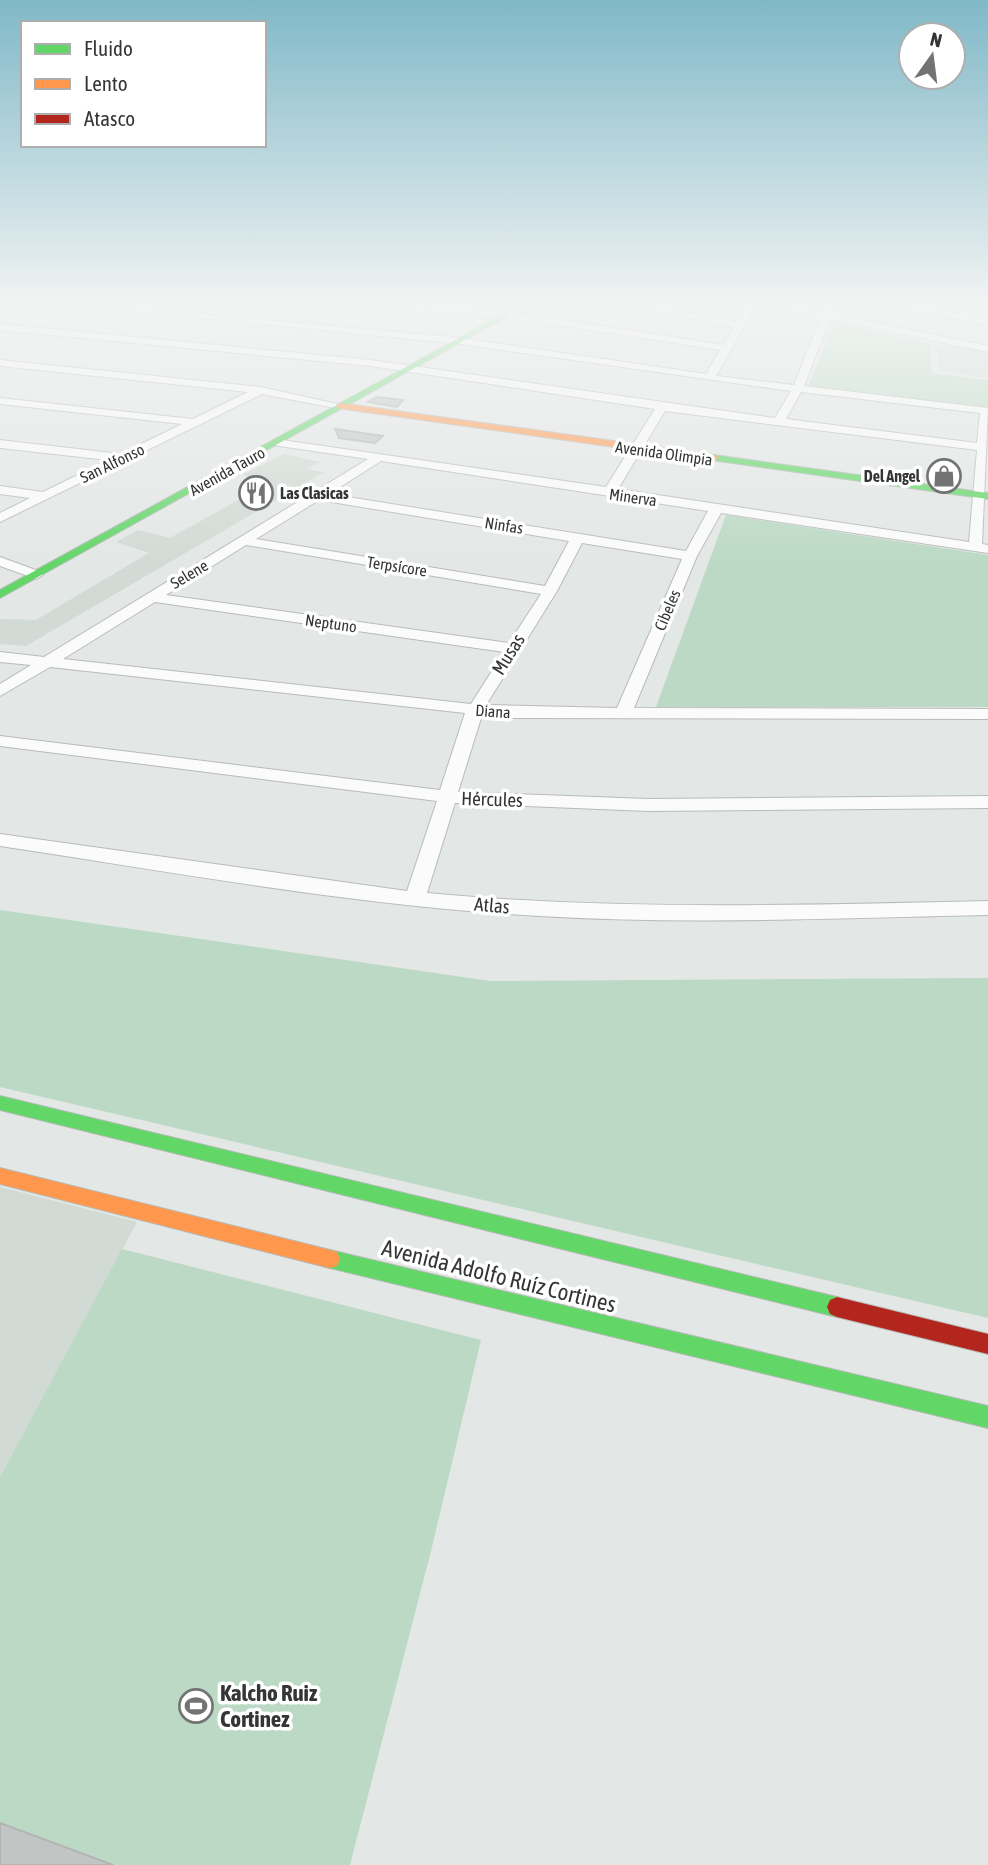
<svg xmlns="http://www.w3.org/2000/svg" width="988" height="1865" viewBox="0 0 988 1865" font-family="'Asap Condensed',sans-serif">
<style>
.built{fill:#d1dad4}
.green{fill:#bbd9c4}
.building{fill:#c2c5c3;stroke:#b2b5b3;stroke-width:2}
.lines{fill:none;stroke-linecap:round;stroke-linejoin:round}
.street-casing{stroke:#b8bbb9;stroke-width:2}
.fast-casing{stroke:#b8bbb9;stroke-width:2}
.slow-casing{stroke:#b8bbb9;stroke-width:2}
.jam-casing{stroke:#b8bbb9;stroke-width:2}
.street{fill:#fbfbfb;fill-rule:evenodd}
.fast{fill:#63d668;fill-rule:evenodd}
.slow{fill:#ff974d;fill-rule:evenodd}
.jam{fill:#b3261e;fill-rule:evenodd}
.labels{text-anchor:middle;dominant-baseline:central;stroke-width:7;stroke-linejoin:round;paint-order:stroke}
.far-street-label{font-size:16px;fill:#333634;stroke:#fff}
.far-poi-label{font-size:16px;font-weight:bold;fill:#333634;stroke:#fff;text-anchor:end}
.street-label{font-size:19px;fill:#333634;stroke:#fff}
.near-street-label{font-size:23px;fill:#333634;stroke:#fff}
.near-poi-label{font-size:23px;font-weight:bold;fill:#333634;stroke:#fff;text-anchor:start}
</style>
<rect width="100%" height="100%" fill="#e3e7e5"/>
<g class="built">
<path d="M937,345L988,351V378L938,371Z"/>
<path d="M284,454L320,462L307,469L324,472L26,646L0,644V619L36,620L149,553L116,542L138,530L170,538L267,484L243,475Z"/>
<path d="M0,1187L137,1222L0,1477Z"/>
</g>
<g class="green">
<path d="M834,322L930,344L932,373L988,380V408L808,387Z"/>
<path d="M726,515L988,555V707H656Z"/>
<path d="M0,910L490,981L988,978V1318L0,1087Z"/>
<path d="M122,1249L481,1340L432,1547L350,1865H0V1477Z"/>
</g>
<g class="building">
<path d="M377,397L403,400L397,407L368,402Z"/>
<path d="M335,429L383,436L375,443L339,438Z"/>
<path d="M0,1823L113,1865H0Z"/>
</g>
<g class="lines">
<g class="street-casing">
<g id="street">
<path d="M61,304H96L461,338L706,374L720,350L533,321L356,304C480,304 602,326 723,345L734,327L626,304H645L737,322L747,304H757L716,376L794,385L821,317L765,304H784L823,312L826,304H836L832,314L988,346V352L830,319L804,386L988,408L982,544L988,545V553L721,513L697,556L634,708L988,709V719L509,718L482,715L458,792L648,799L988,796V808L648,811L455,803L427,893C614,911 801,905 988,901V915C839,918 689,925 539,916C358,906 179,873 0,846V834L407,891L437,801L0,746V736L440,790L465,713L50,667L0,696V684L31,665L0,662V652L44,657L368,459L279,446L275,445V439L606,487L655,409L371,366L0,330V324L371,360L775,418L791,391L461,344ZM801,392L980,413L977,443L786,419ZM665,411L977,450L969,542L618,489ZM381,461L708,511L686,551L329,494ZM319,500L569,541L545,586L256,539ZM582,543L682,559L617,708L486,705L557,591ZM246,545L541,594L509,643L166,595ZM155,602L504,652L471,704L63,659Z"/>
<path d="M887,304H907L988,319V325Z"/>
<path d="M0,360L261,387L346,406L340,409L262,394L0,522V513L30,498L0,494V486L43,492L108,460L0,448V440L121,454L182,424L0,404V398L193,419L248,392L0,366Z"/>
<path d="M0,557L41,572L43,575L36,579L0,566Z"/>
</g>
</g>
<g class="fast-casing">
<g id="fast">
<path d="M521,304H530L0,598V590Z"/>
<path d="M714,455L988,493V499L711,460V456Z"/>
<path d="M0,1096L837,1297L844,1300L847,1307L844,1314L837,1317L0,1110Z"/>
<path d="M330,1250L988,1406V1428L330,1268L323,1266L320,1259L323,1252Z"/>
</g>
</g>
<g class="slow-casing">
<g id="slow">
<path d="M340,403L714,455L719,458L714,461L337,408L336,406Z"/>
<path d="M0,1168L330,1250L337,1252L340,1259L337,1266L330,1268L0,1184Z"/>
</g>
</g>
<g class="jam-casing">
<path id="jam" d="M837,1297L988,1334V1354L837,1317L830,1314L827,1307L830,1300Z"/>
</g>
<use href="#street" class="street"/>
<use href="#fast" class="fast"/>
<use href="#slow" class="slow"/>
<use href="#jam" class="jam"/>
</g>
<linearGradient id="sky" x2="0" y2="1"><stop stop-color="#80b8c8"/><stop offset="0.54" stop-color="#f2f4f3"/><stop offset="1" stop-color="#f2f4f3" stop-opacity="0"/></linearGradient>
<rect width="988" height="565" fill="url(#sky)"/>
<defs>
<g id="shop-ring" transform="scale(1.75)"><circle r="9.5" fill="#fff" stroke="#717472" stroke-width="1.5"/><path d="M-5-2.5h2.3a2.7 3.5 0 0 1 5.4 0H5L5.5 6h-11ZM-1.5-2.5h3a1.5 2.3 0 0 0-3 0Z" fill="#717472"/></g>
<g id="restaurant-ring" transform="scale(1.75)"><circle r="9.5" fill="#fff" stroke="#717472" stroke-width="1.5"/><path d="M-5-6h1v4h1v-4h1v4h1v-4h1v5L-1.5 .5V6h-2V.5L-5-1ZM5-6V6H3V1.5H1.5Q1.5-4 5-6Z" fill="#717472"/></g>
<g id="stadium-ring" transform="scale(1.75)"><circle r="9.5" fill="#fff" stroke="#717472" stroke-width="1.5"/><path d="M0-5a6.5 5 0 1 0 0 10a6.5 5 0 1 0 0-10ZM-3.5-1.8h7v3.6h-7Z" fill="#717472"/></g>
</defs>
<g fill-rule="evenodd">
<use href="#shop-ring" x="944" y="476"/>
<use href="#restaurant-ring" x="256" y="493"/>
<use href="#stadium-ring" x="196" y="1706"/>
</g>
<g class="labels">
<g class="far-street-label">
<text transform="translate(664 453) rotate(8)">Avenida Olimpia</text>
<text transform="translate(112 463) rotate(-26)">San Alfonso</text>
<text transform="translate(227 471) rotate(-29)">Avenida Tauro</text>
<text transform="translate(633 497) rotate(8)">Minerva</text>
<text transform="translate(504 525) rotate(9)">Ninfas</text>
<text transform="translate(397 566) rotate(9)">Terpsícore</text>
<text transform="translate(189 574) rotate(-31)">Selene</text>
<text transform="translate(667 610) rotate(-67)">Cibeles</text>
<text transform="translate(331 623) rotate(8)">Neptuno</text>
<text transform="translate(493 711) rotate(4)">Diana</text>
</g>
<g class="far-poi-label">
<text x="920" y="476">Del Angel</text>
<text x="280" y="493" text-anchor="start">Las Clasicas</text>
</g>
<g class="street-label">
<text transform="translate(508 654) rotate(-58)">Musas</text>
<text transform="translate(492 799) rotate(2)">Hércules</text>
<text transform="translate(492 905) rotate(5)">Atlas</text>
</g>
<g class="near-street-label">
<text transform="translate(499 1276) rotate(14)">Avenida Adolfo Ruíz Cortines</text>
</g>
<g class="near-poi-label">
<text x="220" y="1693">Kalcho Ruiz<tspan x="220" dy="26">Cortinez</tspan></text>
</g>
</g>
<rect x="21" y="21" width="245" height="126" fill="#ffffff" stroke="#adafae" stroke-width="2"/>
<rect x="35" y="44" width="35" height="10" fill="#63d668" stroke="#adafae" stroke-width="2"/>
<text x="84" y="56" font-size="21" fill="#333634">Fluido</text>
<rect x="35" y="79" width="35" height="10" fill="#ff974d" stroke="#adafae" stroke-width="2"/>
<text x="84" y="91" font-size="21" fill="#333634">Lento</text>
<rect x="35" y="114" width="35" height="10" fill="#b3261e" stroke="#adafae" stroke-width="2"/>
<text x="84" y="126" font-size="21" fill="#333634">Atasco</text>
<g transform="translate(932 56) rotate(14)"><circle r="33" fill="#ffffff" stroke="#adafae" stroke-width="2"/>
<path d="M0-5L12 26L0 18L-12 26Z" fill="#717472"/>
<text y="-10" font-size="19" font-weight="bold" text-anchor="middle" fill="#333634">N</text>
</g>
</svg>
